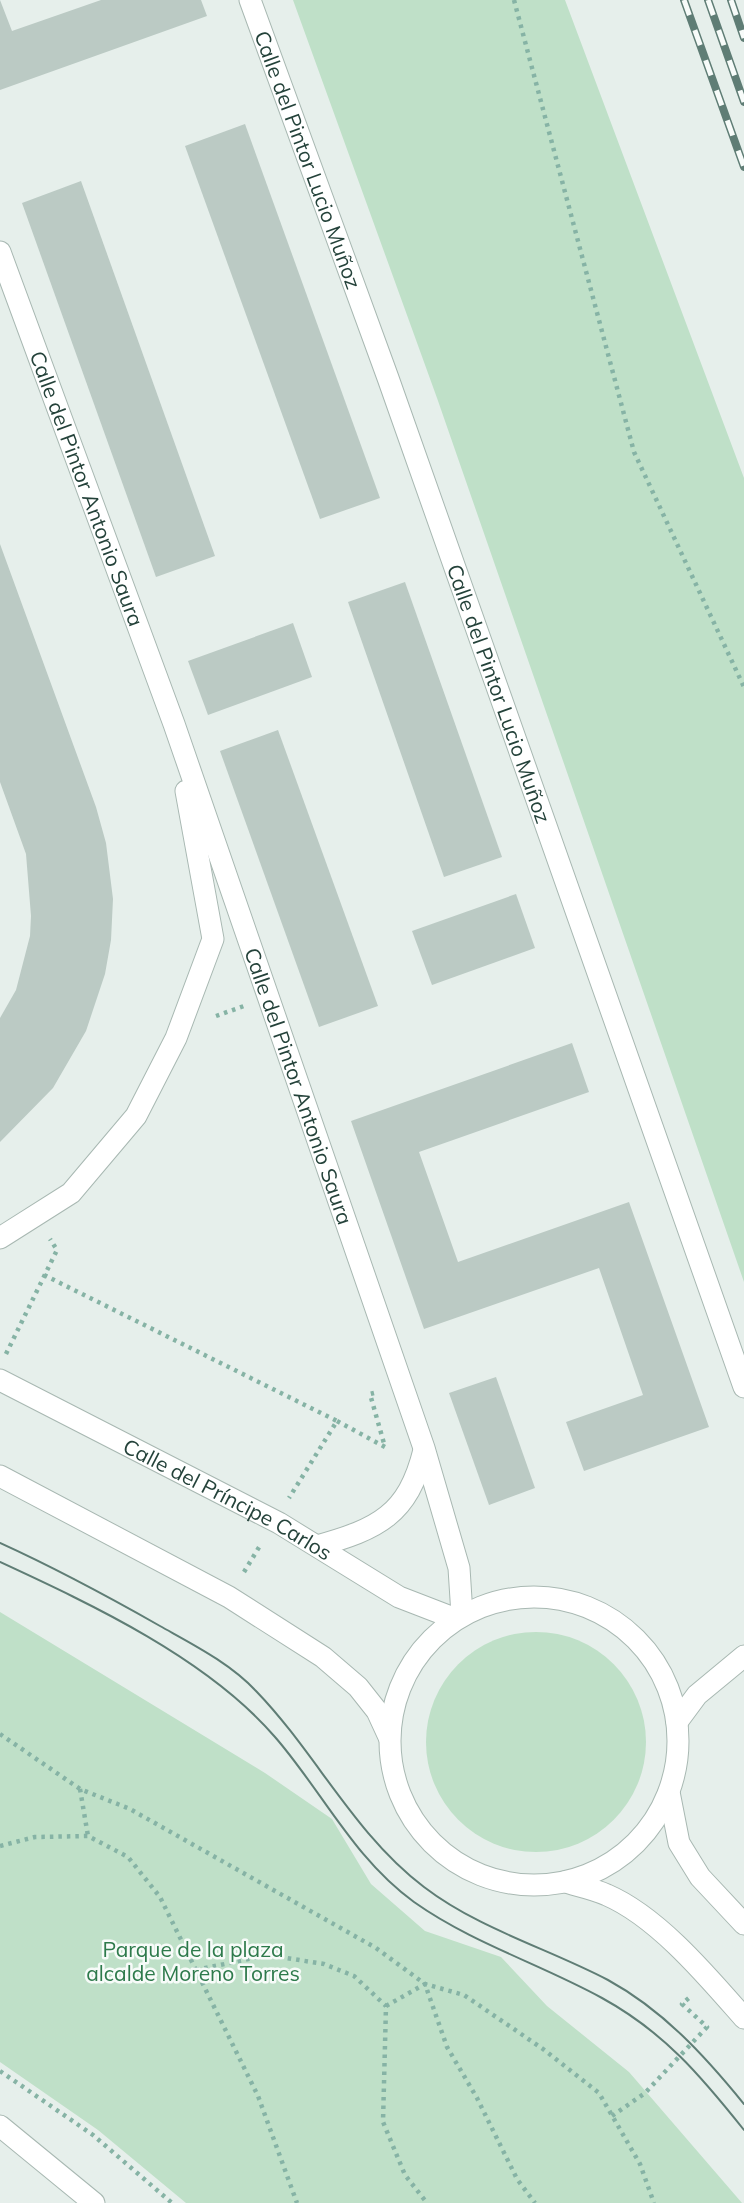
<svg xmlns="http://www.w3.org/2000/svg" width="744" height="2203" viewBox="0 0 744 2203" font-family="Mulish,sans-serif">
<style>
.green{fill:#bfe0c8}
.building{fill:#bbcac4}
.lines{fill:none;stroke-linecap:round;stroke-linejoin:round}
.street-casing{stroke:#a8b8b2;stroke-width:23}
.path{stroke:#86b3a5;stroke-width:4.5;stroke-dasharray:3.5 5;stroke-linecap:butt}
.street{stroke:#fff;stroke-width:21}
.tram{stroke:#5f7d75;stroke-width:2}
.rail-casing{stroke:#5f7d75;stroke-width:8}
.rail{stroke:#f7fbf9;stroke-width:5;stroke-dasharray:16;stroke-linecap:butt}
.labels{text-anchor:middle;dominant-baseline:central;stroke-width:5;stroke-linejoin:round;paint-order:stroke}
.street-label{font-size:21px;fill:#24423a;stroke:#f7fbf9}
.park-label{font-size:21px;fill:#2d7a4b;stroke:#f7fbf9}
</style>
<rect width="100%" height="100%" fill="#e6efeb"/>
<g class="green">
<path d="M293,0H565L744,478V1282L437,398Z"/>
<path d="M0,1612L265,1773L332,1819L371,1884L425,1931L501,1957L547,2006L629,2072L742,2203H186L98,2130L0,2062Z"/>
<circle cx="536" cy="1742" r="110"/>
</g>
<g class="building">
<path d="M0,0L12,31L101,0H201L207,16L0,90Z"/>
<path d="M245,124L380,498L320,519L185,146Z"/>
<path d="M81,181L215,556L156,577L22,203Z"/>
<path d="M0,544L96,807L106,843L113,899L111,940L105,974L86,1031L53,1088L0,1142V1018L16,990L30,936L31,916L26,854L0,782Z"/>
<path d="M405,582L502,857L444,877L348,602Z"/>
<path d="M293,623L312,677L208,715L188,661Z"/>
<path d="M278,730L378,1006L319,1027L220,751Z"/>
<path d="M516,894L535,948L432,985L412,931Z"/>
<path d="M572,1043L589,1092L419,1152L458,1262L629,1202L709,1427L584,1471L566,1422L643,1395L599,1268L424,1329L351,1121Z"/>
<path d="M496,1377L535,1488L489,1505L449,1393Z"/>
</g>
<g class="lines">
<g class="street-casing">
<g id="street">
<path id="s1" d="M250,0L388,378L744,1387"/>
<path id="s2" d="M0,252L174,724L424,1448L459,1568L462,1615"/>
<path d="M0,1238L71,1193L136,1116L176,1038L213,939L186,791"/>
<path id="s3" d="M0,1380L279,1523L399,1597L456,1619"/>
<path d="M0,1476L229,1597L323,1657L358,1687L377,1711L389,1737"/>
<path d="M317,1546C378,1529 408,1515 424,1450"/>
<circle cx="534" cy="1741" r="144"/>
<path d="M677,1722L697,1695L744,1656"/>
<path d="M669,1792L679,1843L700,1877L744,1924"/>
<path d="M565,1882C579,1886 594,1889 607,1895C658,1917 708,1977 744,2018"/>
<path d="M0,2126L94,2203"/>
</g>
</g>
<g class="path">
<path d="M514,0L634,452L744,687"/>
<path d="M216,1016L244,1006"/>
<path d="M44,1275L337,1421L289,1498"/>
<path d="M6,1354L57,1250L50,1239"/>
<path d="M337,1421L385,1447L370,1394L374,1393"/>
<path d="M244,1572L261,1544"/>
<path d="M0,1734L80,1789L130,1809L376,1948L425,1984L464,1995L543,2049L599,2093L640,2164L654,2203"/>
<path d="M80,1789L88,1836"/>
<path d="M0,1846L35,1837L88,1836L128,1857L160,1897L258,2096L297,2203"/>
<path d="M196,1970L268,1955L324,1964L354,1976L386,2006L383,2122L405,2175L427,2203"/>
<path d="M386,2006L425,1984L447,2047L477,2098L517,2179L535,2203"/>
<path d="M0,2071L93,2135L172,2203"/>
<path d="M612,2116L645,2093L707,2027L682,2004L690,1997"/>
</g>
<use href="#street" class="street"/>
<g class="tram">
<path d="M0,1543C55,1568 107,1596 160,1626C192,1644 230,1663 256,1691C316,1753 354,1834 424,1887C479,1929 547,1948 608,1980C663,2010 705,2056 744,2104"/>
<path d="M0,1562C93,1605 208,1659 275,1737C322,1791 354,1859 414,1902C472,1943 540,1964 602,1998C664,2032 701,2076 744,2130"/>
</g>
<g class="rail-casing">
<g id="rail">
<path d="M684,0L744,167"/>
<path d="M708,0L744,102"/>
<path d="M731,0L744,38"/>
</g>
</g>
<use href="#rail" class="rail"/>
</g>
<g class="labels">
<g class="street-label">
<text stroke="none"><textPath href="#s1" startOffset="170">Calle del Pintor Lucio Muñoz</textPath></text>
<text stroke="none"><textPath href="#s2" startOffset="252">Calle del Pintor Antonio Saura</textPath></text>
<text stroke="none"><textPath href="#s1" startOffset="737">Calle del Pintor Lucio Muñoz</textPath></text>
<text stroke="none"><textPath href="#s2" startOffset="886">Calle del Pintor Antonio Saura</textPath></text>
<text stroke="none"><textPath href="#s3" startOffset="257">Calle del Príncipe Carlos</textPath></text>
</g>
<g class="park-label">
<text x="193" y="1949">Parque de la plaza<tspan x="193" dy="24">alcalde Moreno Torres</tspan></text>
</g>
</g>
</svg>
